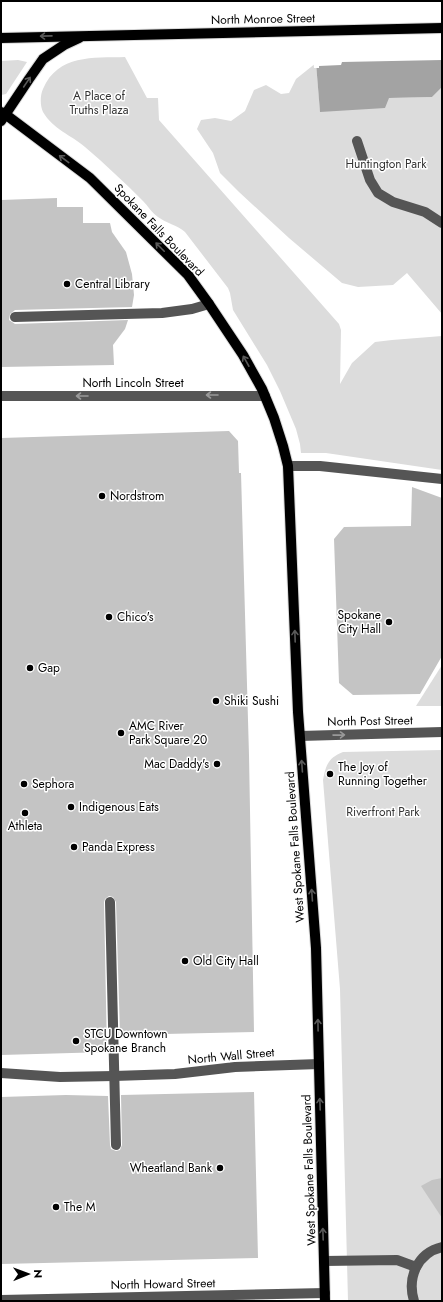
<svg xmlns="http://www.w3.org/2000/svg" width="443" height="1302" viewBox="0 0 443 1302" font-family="Jost,sans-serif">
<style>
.green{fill:#dcdcdc}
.water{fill:#a3a3a3}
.pier{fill:#fff}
.building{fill:#c4c4c4}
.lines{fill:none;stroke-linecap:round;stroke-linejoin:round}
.major-casing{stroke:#dbdbdb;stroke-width:12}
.minor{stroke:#555;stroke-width:10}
.major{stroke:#000;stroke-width:10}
.oneway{stroke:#595959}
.oneway2{stroke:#999}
.poi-dot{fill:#000;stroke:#fff;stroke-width:1.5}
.labels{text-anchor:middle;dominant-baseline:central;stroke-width:3;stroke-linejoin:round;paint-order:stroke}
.street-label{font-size:12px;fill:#000;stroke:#fff}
.park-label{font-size:12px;fill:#333;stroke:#fff}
.poi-label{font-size:12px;fill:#000;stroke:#fff;text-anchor:start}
</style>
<rect width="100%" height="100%" fill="#fff"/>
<g class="green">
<path d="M125,57L147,98H158L159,120L339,324L341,330L340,384L352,363L375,342L392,340L442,336V470L326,453H301L300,444L296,429L280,391L267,365L233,310L230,293L228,288L185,232C177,225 166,223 158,217C152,213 148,206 143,201C125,183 105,164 85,147C71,135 53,129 43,112C40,106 40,95 43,89C58,54 93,58 125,57Z"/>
<path d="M18,60L27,62L6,94L1,95V61Z"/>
<path d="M316,63L320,111L389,98L432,97L441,88L442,89V314L407,273L393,285L358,287L342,283L289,238L239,192L220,173L213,153L197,129L201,120L215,118L231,121L245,111L254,90L266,85L281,94L289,93L296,79Z"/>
<path d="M442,665V706H416Z"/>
<path d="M442,750V1301H348L340,989L323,780C326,765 328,758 343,752Z"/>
</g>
<path class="water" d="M442,1V89L441,88L432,97L389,98L385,108L320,112L316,63Z"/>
<path class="pier" d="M292,1H442V60L342,62L341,65L319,66V68H314L312,42L298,10Z"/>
<g class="building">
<path d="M57,198V207H83V223H110L112,232L126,252L132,274L134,295L132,307L15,310L10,314L9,320L15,324L128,320L125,329L113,345L114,365L1,367V200Z"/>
<path d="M229,431L238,441L239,473H241L249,755L254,1032L120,1035L116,902L113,897L109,896L105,899L104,902L107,1052L1,1055V438Z"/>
<path d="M412,487L442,498V656L420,694L353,695L339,683L334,539L344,527L411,526Z"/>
<path d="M254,1092L258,1258L1,1264V1097L66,1095L108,1096L110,1145L111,1149L116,1151L120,1150L122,1145L121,1095Z"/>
<path d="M442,1178V1218L421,1186L432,1180Z"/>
</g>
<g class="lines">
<g class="major-casing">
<g id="major">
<path d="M1,38L442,28"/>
<path d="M1,112L5,114L90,178L188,275L209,304L243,355L262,389L274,418L283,446L288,466L298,712L316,948L325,1301"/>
<path d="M1,121L29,79L43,59L64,45L79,38"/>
</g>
</g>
<g class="minor">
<path d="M357,141L370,180L378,193L393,202L425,212L442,223"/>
<path d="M15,317L162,313L192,309L209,304"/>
<path d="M1,396H265"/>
<path d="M288,466H320L442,479"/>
<path d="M300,736L442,732"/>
<path d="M110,902L116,1145"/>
<path d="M1,1073L60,1077L114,1076L175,1074L235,1067L319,1064"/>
<path d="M324,1261L397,1260L416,1267"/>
<path d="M1,1300L325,1293"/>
<path d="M414,1301C407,1278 417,1253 442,1247"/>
</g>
<use href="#major" class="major"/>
</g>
<defs><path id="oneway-shaft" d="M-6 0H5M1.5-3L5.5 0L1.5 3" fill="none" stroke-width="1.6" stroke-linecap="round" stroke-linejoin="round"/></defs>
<g class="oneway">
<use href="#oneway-shaft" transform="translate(46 36) rotate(179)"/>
<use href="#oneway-shaft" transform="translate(27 82) rotate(-56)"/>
<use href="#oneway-shaft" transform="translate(64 159) rotate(-143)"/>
<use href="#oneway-shaft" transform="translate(160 247) rotate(-135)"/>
<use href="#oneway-shaft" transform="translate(246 361) rotate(-119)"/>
<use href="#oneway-shaft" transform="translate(295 636) rotate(-92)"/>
<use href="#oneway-shaft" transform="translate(302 766) rotate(-94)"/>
<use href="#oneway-shaft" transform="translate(312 895) rotate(-94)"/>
<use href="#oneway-shaft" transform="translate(318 1025) rotate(-91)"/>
<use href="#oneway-shaft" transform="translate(320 1104) rotate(-92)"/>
<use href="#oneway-shaft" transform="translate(323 1234) rotate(-92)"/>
</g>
<g class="oneway2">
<use href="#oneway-shaft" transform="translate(212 395) rotate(180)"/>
<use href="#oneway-shaft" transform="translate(82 396) rotate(180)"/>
<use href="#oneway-shaft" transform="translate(339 735) rotate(-1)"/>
</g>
<g class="poi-dot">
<circle cx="67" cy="284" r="4"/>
<circle cx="102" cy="496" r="4"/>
<circle cx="109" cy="617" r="4"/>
<circle cx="389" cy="622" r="4"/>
<circle cx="30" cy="668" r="4"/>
<circle cx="216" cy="701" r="4"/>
<circle cx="121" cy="733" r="4"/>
<circle cx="217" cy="764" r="4"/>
<circle cx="330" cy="774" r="4"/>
<circle cx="24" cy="784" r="4"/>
<circle cx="71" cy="807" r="4"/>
<circle cx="25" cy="813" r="4"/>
<circle cx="74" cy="847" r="4"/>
<circle cx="185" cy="961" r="4"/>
<circle cx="76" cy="1041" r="4"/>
<circle cx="220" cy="1168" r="4"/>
<circle cx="56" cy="1207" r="4"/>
</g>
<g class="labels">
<g class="street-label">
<text transform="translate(263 19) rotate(-1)">North Monroe Street</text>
<text transform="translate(159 230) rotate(46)">Spokane Falls Boulevard</text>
<text x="133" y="383">North Lincoln Street</text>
<text transform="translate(370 721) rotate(-1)">North Post Street</text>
<text transform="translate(295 847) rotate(-94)">West Spokane Falls Boulevard</text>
<text transform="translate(231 1056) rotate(-5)">North Wall Street</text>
<text transform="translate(309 1170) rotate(-92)">West Spokane Falls Boulevard</text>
<text transform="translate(163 1284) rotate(-1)">North Howard Street</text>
</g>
<g class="park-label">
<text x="99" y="96">A Place of<tspan x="99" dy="14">Truths Plaza</tspan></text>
<text x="386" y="164">Huntington Park</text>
<text x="383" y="812">Riverfront Park</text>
</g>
<g class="poi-label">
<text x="75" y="284">Central Library</text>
<text x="110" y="496">Nordstrom</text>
<text x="381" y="615" text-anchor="end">Spokane<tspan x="381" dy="14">City Hall</tspan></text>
<text x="117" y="617">Chico's</text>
<text x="38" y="668">Gap</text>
<text x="224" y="701">Shiki Sushi</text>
<text x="129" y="726">AMC River<tspan x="129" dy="14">Park Square 20</tspan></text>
<text x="209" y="764" text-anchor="end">Mac Daddy's</text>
<text x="338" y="767">The Joy of<tspan x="338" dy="14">Running Together</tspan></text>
<text x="32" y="784">Sephora</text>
<text x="79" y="807">Indigenous Eats</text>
<text x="25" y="826" text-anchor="middle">Athleta</text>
<text x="82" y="847">Panda Express</text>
<text x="193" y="961">Old City Hall</text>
<text x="84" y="1034">STCU Downtown<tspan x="84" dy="14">Spokane Branch</tspan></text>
<text x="212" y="1168" text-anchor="end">Wheatland Bank</text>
<text x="64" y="1207">The M</text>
</g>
</g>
<rect width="443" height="1302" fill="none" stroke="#000000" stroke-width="4"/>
<g transform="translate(28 1274) rotate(89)" stroke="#ffffff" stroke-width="3" paint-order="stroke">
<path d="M0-3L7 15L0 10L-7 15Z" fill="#000000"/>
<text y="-6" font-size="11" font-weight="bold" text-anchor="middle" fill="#000000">N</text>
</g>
</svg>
